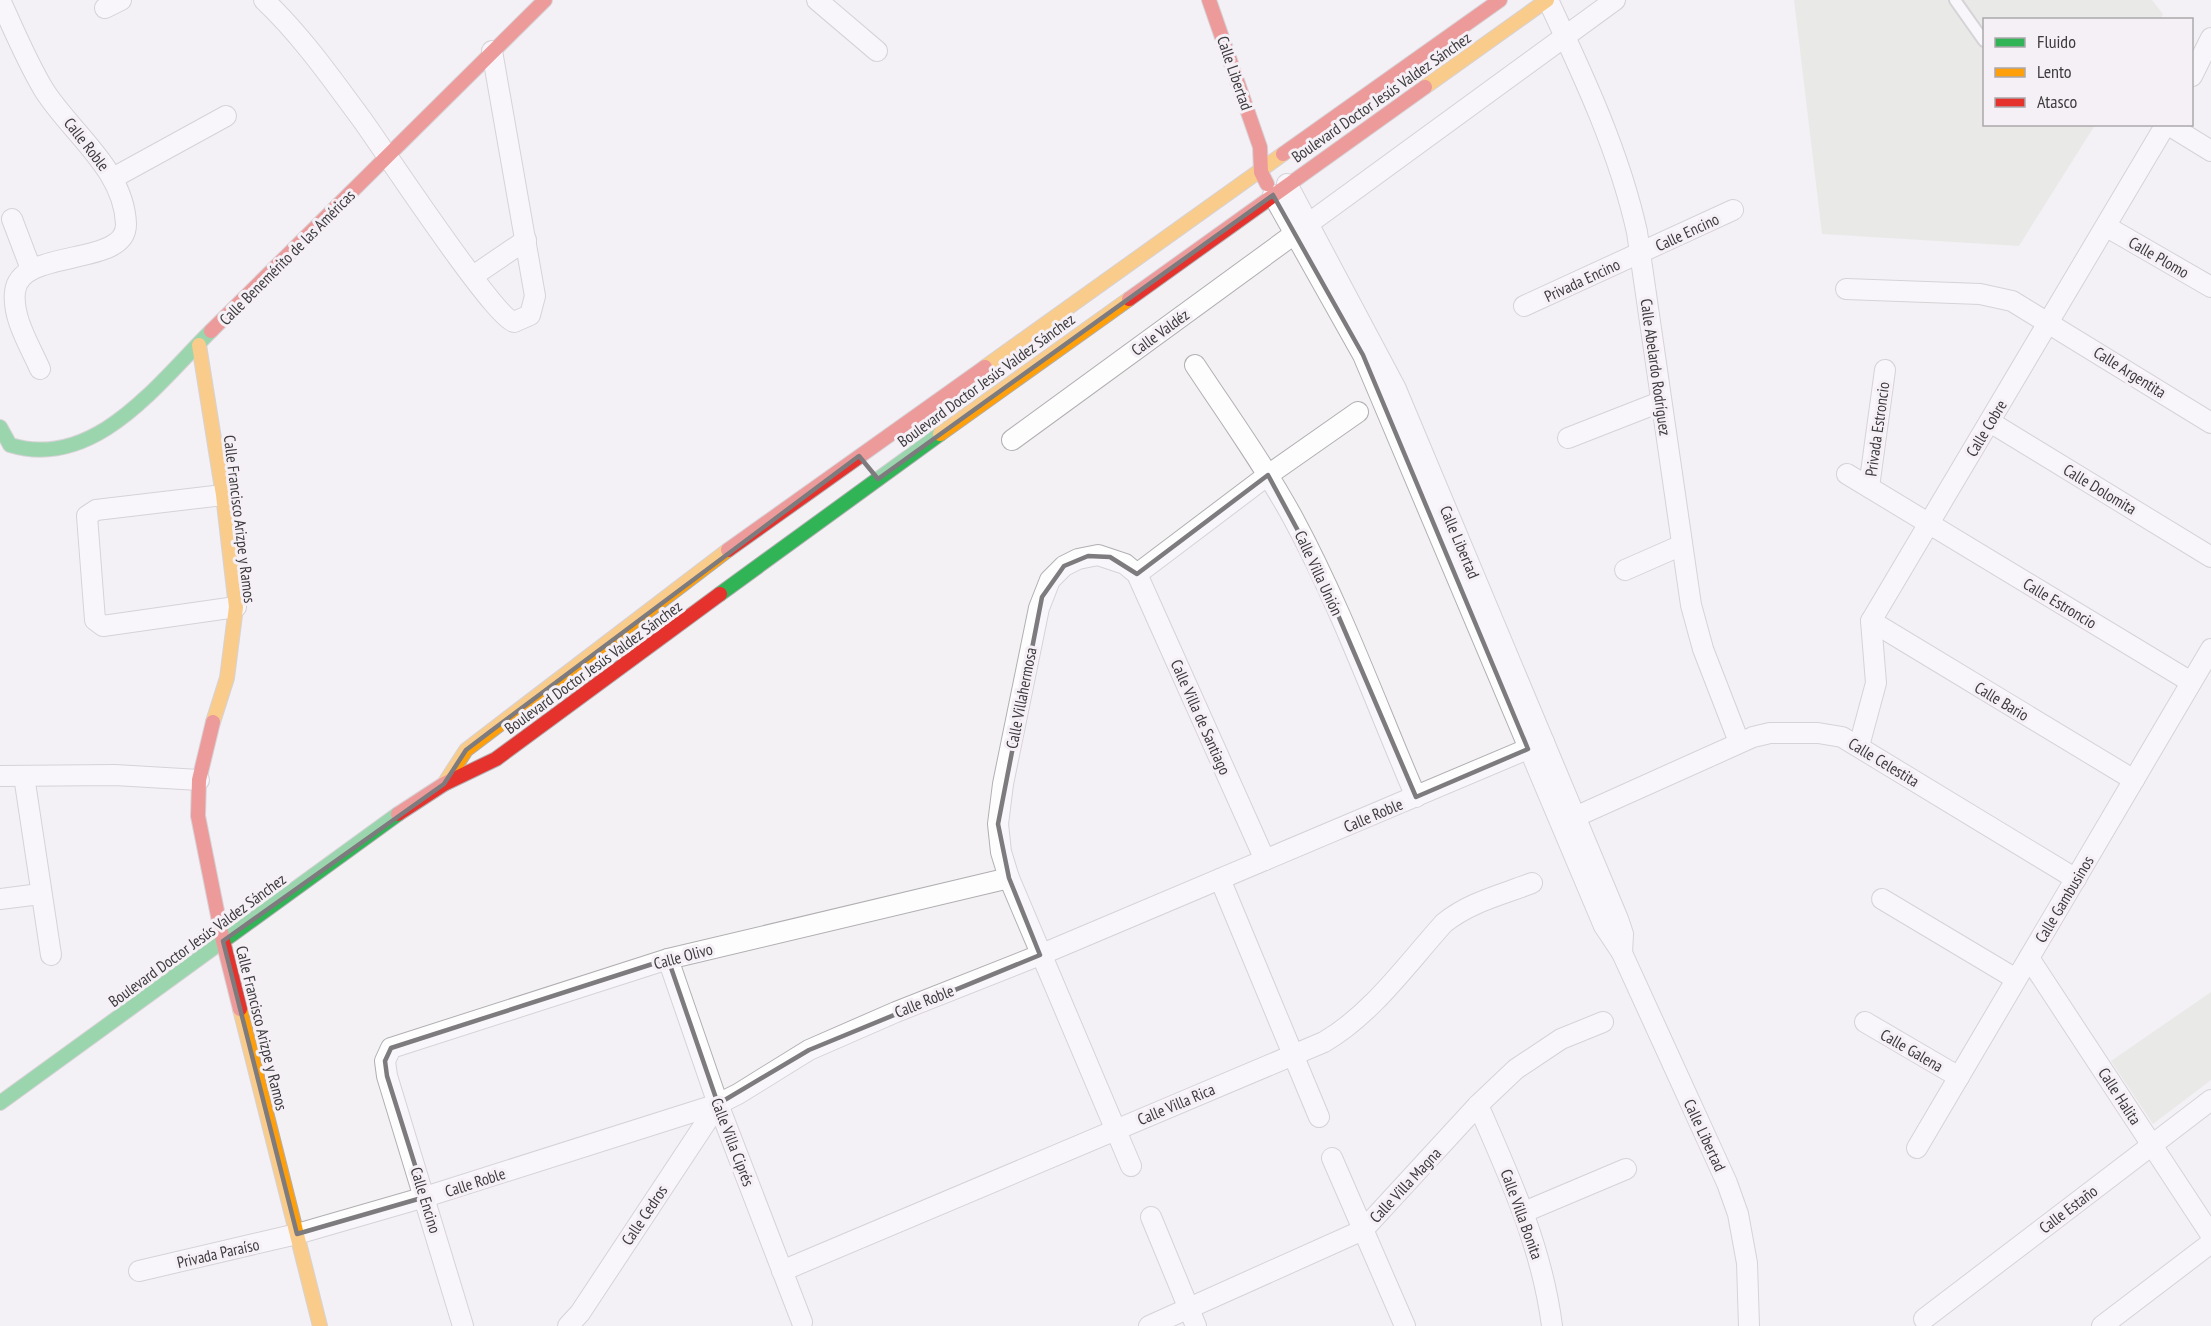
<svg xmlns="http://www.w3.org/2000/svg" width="2211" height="1326" viewBox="0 0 2211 1326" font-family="'PT Sans Narrow',sans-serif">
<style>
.green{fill:#dbe1d7}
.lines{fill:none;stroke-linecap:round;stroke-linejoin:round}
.lane-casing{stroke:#b1afb2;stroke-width:14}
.street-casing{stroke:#b1afb2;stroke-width:22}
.fast-casing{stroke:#b1afb2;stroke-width:16}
.slow-casing{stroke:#b1afb2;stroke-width:16}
.jam-casing{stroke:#b1afb2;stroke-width:16}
.lane{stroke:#fdfdfe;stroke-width:10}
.street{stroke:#fdfdfe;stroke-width:20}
.fast{stroke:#30b455;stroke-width:14}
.slow{stroke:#ff9f0a;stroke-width:14}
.jam{stroke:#e5322d;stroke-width:14}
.marked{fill:none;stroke:#7d7b7d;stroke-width:4.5;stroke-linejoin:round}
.labels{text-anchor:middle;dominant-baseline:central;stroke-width:6;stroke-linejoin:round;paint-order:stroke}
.street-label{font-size:16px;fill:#3d3b3d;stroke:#f5f0f6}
</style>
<rect width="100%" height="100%" fill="#f4f1f5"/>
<g class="green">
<path d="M1794,0H2152L2163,14L2160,20H1984V124L2095,125L2019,246L1822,234Z"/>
<path d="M2211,992V1080L2153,1124L2111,1061Z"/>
</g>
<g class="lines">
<g class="lane-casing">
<path id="lane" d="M1955,0L1984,41"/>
</g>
<g class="street-casing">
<g id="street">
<path d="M0,0C14,30 27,62 44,90C71,133 124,169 126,224C127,268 19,247 15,292C12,318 30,346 40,369"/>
<path d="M264,0C302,36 332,79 363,121C384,150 493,316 514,322L530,315L535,296L492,51"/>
<path d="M817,0L877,51"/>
<path d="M1548,0C1583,75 1619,151 1637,232L1691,605L1703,649L1739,742"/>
<path d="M105,8L121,0"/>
<path d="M2192,76L2211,38"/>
<path d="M2167,124L2211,151"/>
<path d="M113,178L226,116"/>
<path d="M1287,184L1396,389L1618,919L1623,934L1622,953"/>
<path d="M1273,195L1363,355L1604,926L1622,953L1727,1183L1738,1214L1747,1263L1749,1326"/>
<path d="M12,219L31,269"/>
<path d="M2107,227L2211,287"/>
<path d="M473,276L526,240"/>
<path d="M1846,289L1980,294L2012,301L2211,423"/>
<path d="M1524,306L1733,210"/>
<path d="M1195,365C1228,415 1264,465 1293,518C1341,607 1376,704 1416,797"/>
<path d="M1990,422L2211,557"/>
<path d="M1568,438L1660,402"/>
<path d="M1012,440L1615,0"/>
<path d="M1847,474L2191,682"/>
<path d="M1869,487L1885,370"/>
<path d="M223,495L96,510L87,516L95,620L103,626L236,607"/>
<path d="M1625,570L1682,545"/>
<path d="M1137,574L1268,475L1358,412"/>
<path d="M1871,621L2134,780"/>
<path d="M1859,746L1876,683L1871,621L2166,124"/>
<path d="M0,776L115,775L199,780"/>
<path d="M24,776L51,955"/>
<path d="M1575,817L1753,737L1770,733H1818L1842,737L2076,879"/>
<path d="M1220,879L1319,1117"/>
<path d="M0,899L40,894"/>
<path d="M1882,899L2016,979"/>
<path d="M2029,958L2211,1235"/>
<path d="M668,959L718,1104L802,1322"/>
<path d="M1865,1022L1959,1077"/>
<path d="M1478,1105C1510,1178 1542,1247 1552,1326"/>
<path d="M1917,1148L2211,649"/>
<path d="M1332,1158L1405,1326"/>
<path d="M1131,1166L1009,878L1001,852L998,824L1003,784L1039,608L1050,580L1064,566L1078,559L1098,555L1125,564L1137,574L1265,860"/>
<path d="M1524,1212L1626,1169"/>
<path d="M1151,1217L1196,1326"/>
<path d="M139,1271L297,1234L425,1197L718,1104L738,1094L809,1050L896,1012L1040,955L1544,742"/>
<path d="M782,1271L1324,1042C1372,1014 1407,964 1444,923C1470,902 1501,895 1532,883"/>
<path d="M1924,1319L2211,1100"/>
<path d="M463,1326L387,1076L385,1061L391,1048L668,959L1009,878"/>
<path d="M568,1326L580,1313L718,1104"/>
<path d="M1149,1326L1363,1230L1478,1105L1516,1069L1561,1039L1603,1022"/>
<path d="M2102,1326L2211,1243"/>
</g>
</g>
<g class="fast-casing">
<g id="fast">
<path d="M0,427L10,445C95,471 158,383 211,331"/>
<path d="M720,594L940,434"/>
<path d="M0,1103L398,814"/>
</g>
</g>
<g class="slow-casing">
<g id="slow">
<path d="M1425,87L1547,0"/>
<path d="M199,345L223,495L236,607L227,678L213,722"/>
<path d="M985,367L1283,154"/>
<path d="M940,434L1129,299"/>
<path d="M444,784L466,750L728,550"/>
<path d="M240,1009L320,1326"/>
</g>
</g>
<g class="jam-casing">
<g id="jam">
<path d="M1209,0L1260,147L1261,172L1267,184"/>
<path d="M1283,154L1500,0"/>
<path d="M1129,299L1425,87"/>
<path d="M211,331L545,0"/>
<path d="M728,550L985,367"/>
<path d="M213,722L199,780L198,816L223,941L240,1009"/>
<path d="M398,814L444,784L496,759L720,594"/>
</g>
</g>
<use href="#lane" class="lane"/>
<use href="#street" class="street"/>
<use href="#fast" class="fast"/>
<use href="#slow" class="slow"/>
<use href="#jam" class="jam"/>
</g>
<path d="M0 0H2211V1326H0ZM1273,195L1363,355L1528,749L1416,797L1317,566L1268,475L1137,574L1110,557L1088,556L1064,566L1042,597L998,824L1009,878L1040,955L809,1050L718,1104L668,959L391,1048L385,1061L387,1076L425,1197L297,1234L223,941L444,784L466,750L491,731L859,456L878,479Z" fill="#f4f1f5" fill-opacity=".55" fill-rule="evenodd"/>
<path class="marked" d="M1273,195L1363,355L1528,749L1416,797L1317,566L1268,475L1137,574L1110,557L1088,556L1064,566L1042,597L998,824L1009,878L1040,955L809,1050L718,1104L668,959L391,1048L385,1061L387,1076L425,1197L297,1234L223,941L444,784L466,750L491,731L859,456L878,479Z"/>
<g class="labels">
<g class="street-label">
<text transform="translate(1235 73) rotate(71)">Calle Libertad</text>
<text transform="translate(1381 97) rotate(-35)">Boulevard Doctor Jesús Valdez Sánchez</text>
<text transform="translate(87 144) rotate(52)">Calle Roble</text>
<text transform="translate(1687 232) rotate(-25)">Calle Encino</text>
<text transform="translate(287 257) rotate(-45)">Calle Benemérito de las Américas</text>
<text transform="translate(2159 257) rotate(30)">Calle Plomo</text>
<text transform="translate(1582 280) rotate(-25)">Privada Encino</text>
<text transform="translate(1160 332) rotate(-36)">Calle Valdéz</text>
<text transform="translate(1656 367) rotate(82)">Calle Abelardo Rodríguez</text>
<text transform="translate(2130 372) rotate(32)">Calle Argentita</text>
<text transform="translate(986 380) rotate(-36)">Boulevard Doctor Jesús Valdez Sánchez</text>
<text transform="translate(1986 428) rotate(-59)">Calle Cobre</text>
<text transform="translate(1877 429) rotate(-82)">Privada Estroncio</text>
<text transform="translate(2100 489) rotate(31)">Calle Dolomita</text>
<text transform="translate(240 519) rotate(83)">Calle Francisco Arizpe y Ramos</text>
<text transform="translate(1460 542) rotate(67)">Calle Libertad</text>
<text transform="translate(1319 573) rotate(65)">Calle Villa Unión</text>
<text transform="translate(2060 603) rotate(31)">Calle Estroncio</text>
<text transform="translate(593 667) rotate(-36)">Boulevard Doctor Jesús Valdez Sánchez</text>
<text transform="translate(1021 698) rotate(-79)">Calle Villahermosa</text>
<text transform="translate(2002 701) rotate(31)">Calle Bario</text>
<text transform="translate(1201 717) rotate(66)">Calle Villa de Santiago</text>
<text transform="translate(1884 762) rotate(31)">Calle Celestita</text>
<text transform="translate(1373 815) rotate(-23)">Calle Roble</text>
<text transform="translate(2064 899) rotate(-59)">Calle Gambusinos</text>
<text transform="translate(197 940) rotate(-36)">Boulevard Doctor Jesús Valdez Sánchez</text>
<text transform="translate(683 956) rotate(-15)">Calle Olivo</text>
<text transform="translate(924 1001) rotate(-22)">Calle Roble</text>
<text transform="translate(262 1028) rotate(76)">Calle Francisco Arizpe y Ramos</text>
<text transform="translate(1912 1050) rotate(30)">Calle Galena</text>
<text transform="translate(2120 1096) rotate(57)">Calle Halita</text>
<text transform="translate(1176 1104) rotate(-23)">Calle Villa Rica</text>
<text transform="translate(1705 1135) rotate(65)">Calle Libertad</text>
<text transform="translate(733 1142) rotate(69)">Calle Villa Ciprés</text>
<text transform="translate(475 1182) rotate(-18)">Calle Roble</text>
<text transform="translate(1405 1185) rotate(-47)">Calle Villa Magna</text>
<text transform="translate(426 1200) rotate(73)">Calle Encino</text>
<text transform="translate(2068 1209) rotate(-37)">Calle Estaño</text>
<text transform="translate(1522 1214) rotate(70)">Calle Villa Bonita</text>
<text transform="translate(644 1215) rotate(-56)">Calle Cedros</text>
<text transform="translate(218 1253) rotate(-13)">Privada Paraíso</text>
</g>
</g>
<rect x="1983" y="18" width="210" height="108" fill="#f5f0f6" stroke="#aba8ac" stroke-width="1.5"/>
<rect x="1995" y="38" width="30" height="9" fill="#30b455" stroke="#aba8ac" stroke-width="1.5"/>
<text x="2037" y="48" font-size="18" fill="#3d3b3d">Fluido</text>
<rect x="1995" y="68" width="30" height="9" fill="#ff9f0a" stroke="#aba8ac" stroke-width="1.5"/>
<text x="2037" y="78" font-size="18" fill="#3d3b3d">Lento</text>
<rect x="1995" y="98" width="30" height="9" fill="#e5322d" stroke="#aba8ac" stroke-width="1.5"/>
<text x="2037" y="108" font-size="18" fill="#3d3b3d">Atasco</text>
</svg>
